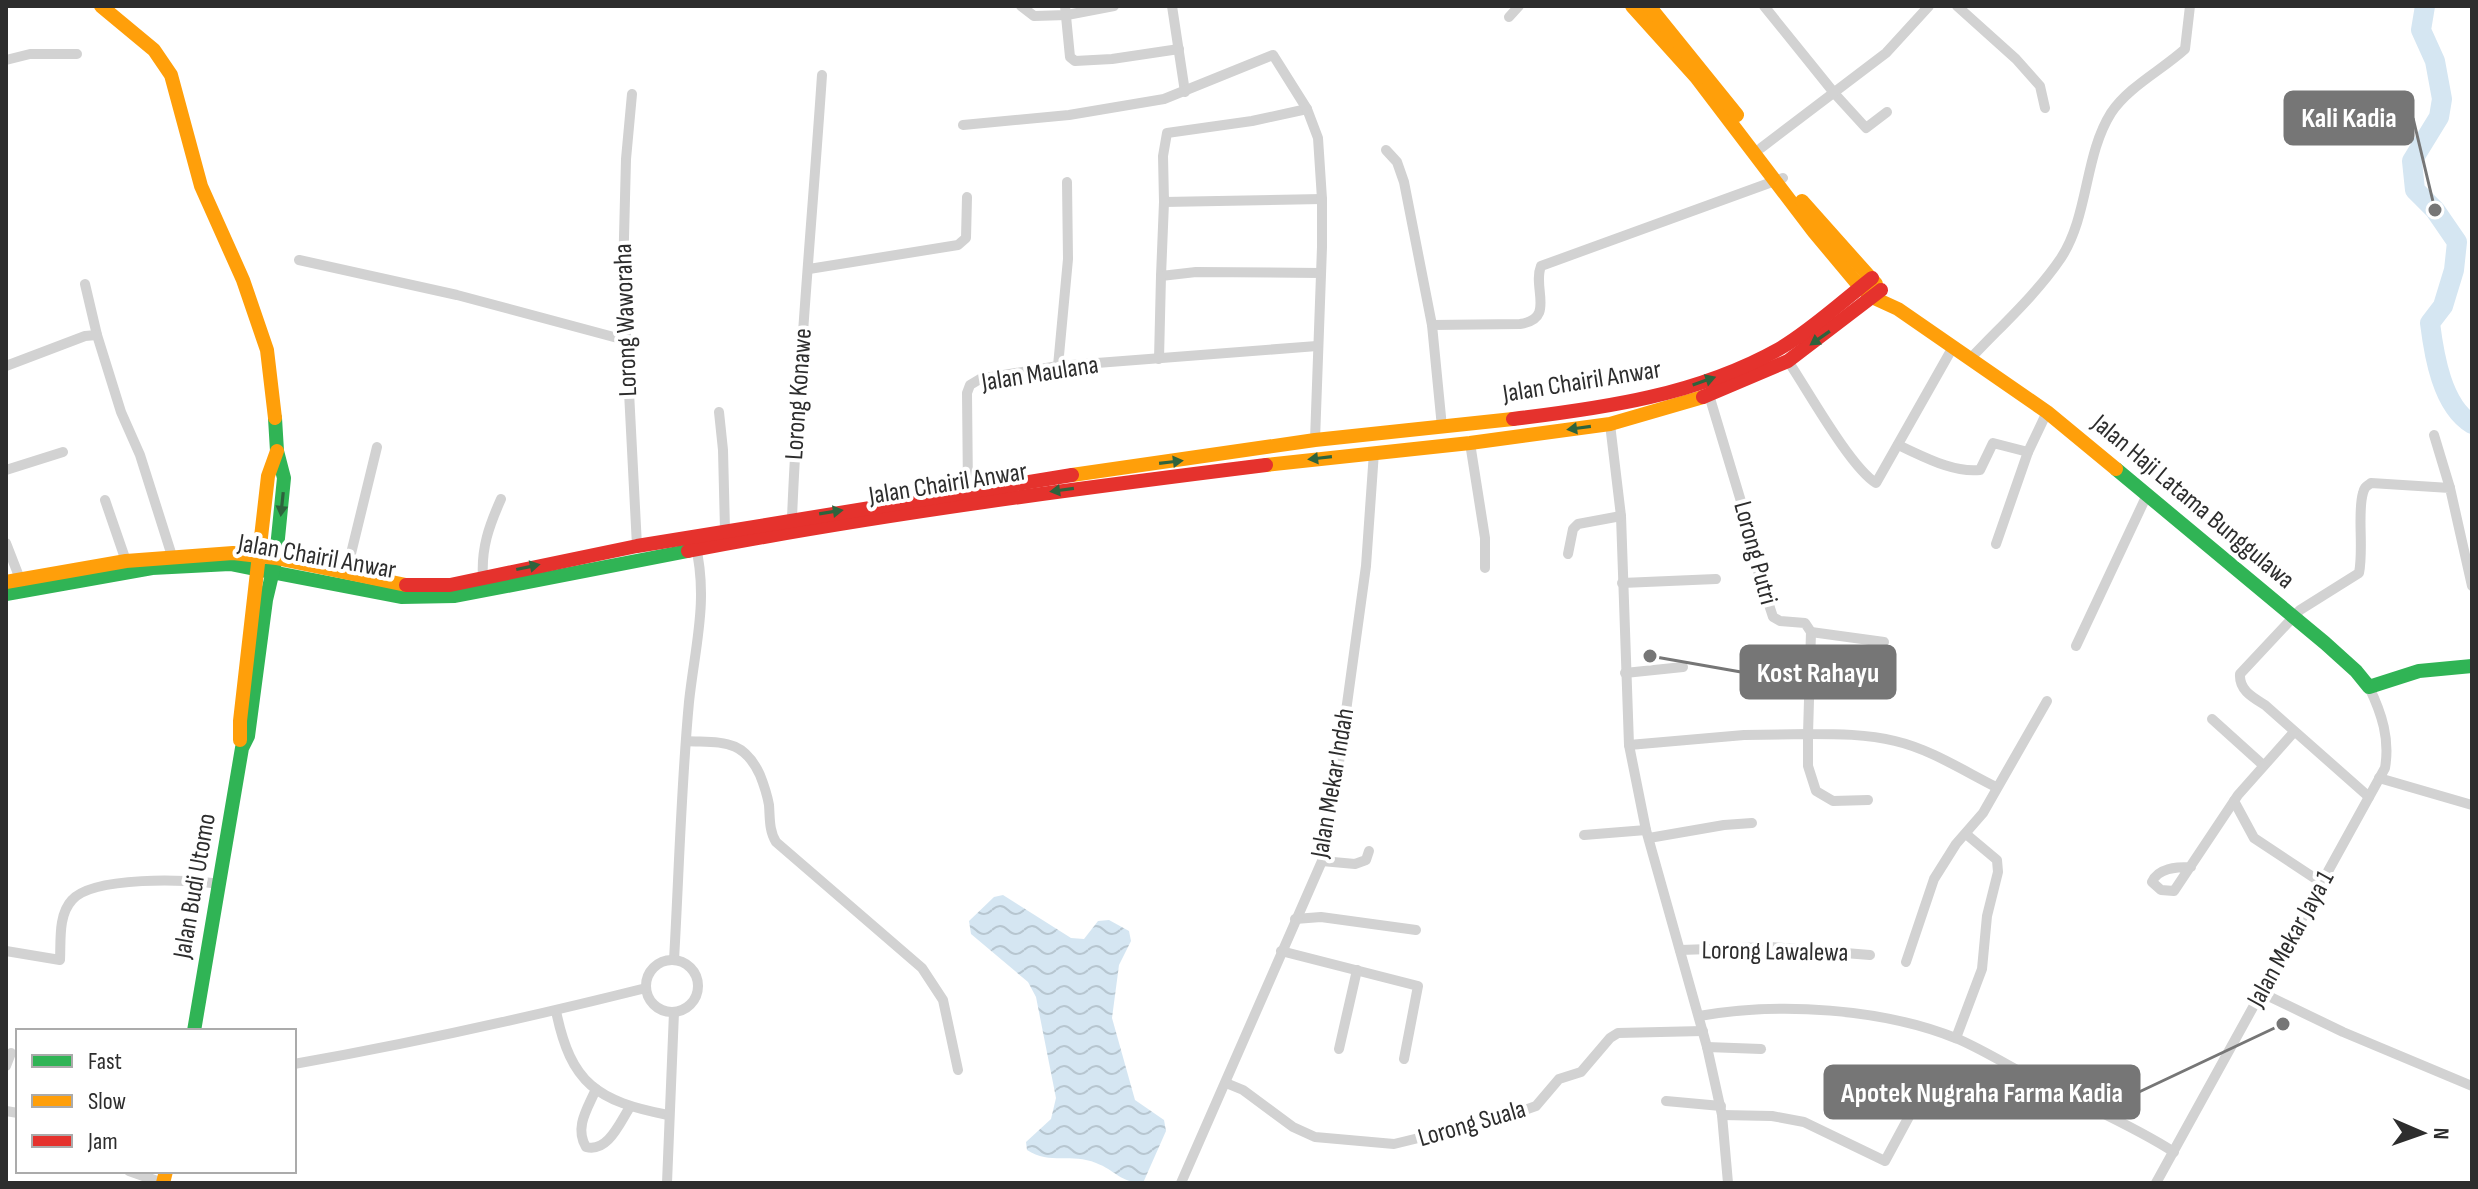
<svg xmlns="http://www.w3.org/2000/svg" width="2478" height="1189" viewBox="0 0 2478 1189" font-family="'Sofia Sans Condensed',sans-serif">
<style>
.water{fill:url(#water-waves)}
.lines{fill:none;stroke-linecap:round;stroke-linejoin:round}
.river{stroke:#d5e6f2;stroke-width:20}
.street{stroke:#d2d2d2;stroke-width:10}
.fast{stroke:#30b455;stroke-width:14}
.slow{stroke:#ff9f0a;stroke-width:14}
.jam{stroke:#e5322d;stroke-width:14}
.oneway{fill:#2e633d}
.labels{text-anchor:middle;dominant-baseline:central;stroke-width:8;stroke-linejoin:round;paint-order:stroke}
.street-label{font-size:26px;fill:#2d2d2d;stroke:#fff}
.leader{fill:none;stroke:#767676;stroke-width:3}
.callout-dot{fill:#767676;stroke:#fff;stroke-width:3}
.callout{fill:#767676;stroke:#767676;stroke-width:3}
.callout-label{font-size:28px;text-anchor:middle;font-weight:bold;fill:#fff}
</style>
<defs>
<pattern id="water-waves" width="16" height="10" patternUnits="userSpaceOnUse" patternTransform="scale(2)"><rect width="16" height="10" fill="#d5e6f2"/><path d="M0 5q4-4 8 0t8 0" fill="none" stroke="#b7c6d0"/></pattern>
</defs>
<rect width="100%" height="100%" fill="#fff"/>
<path class="water" d="M1003,895L1071,938L1084,939L1098,921L1109,920L1129,931L1131,941L1119,965L1112,1018L1135,1100L1164,1120L1166,1131L1143,1183C1121,1183 1115,1170 1096,1163C1072,1153 1050,1165 1027,1150L1026,1142L1051,1119L1056,1098L1036,997L1028,982L971,934L969,921L994,897Z"/>
<g class="lines">
<path class="river" d="M2425,6L2421,30L2435,61L2442,99L2439,117L2412,161L2415,190L2435,210L2457,242L2454,270L2443,306L2430,323C2434,355 2442,406 2472,424"/>
<g class="street">
<path d="M1021,6L1034,16L1067,15L1114,6"/>
<path d="M1065,6L1070,57L1075,61L1112,59L1179,49"/>
<path d="M1172,6L1185,92"/>
<path d="M1764,6L1835,94L1866,128L1887,112"/>
<path d="M1957,6L2016,59L2040,86L2045,108"/>
<path d="M1509,17L1519,6"/>
<path d="M6,60L30,54H77"/>
<path d="M632,94L626,159L623,276L637,546"/>
<path d="M1307,109L1252,121L1167,133L1163,156L1164,202L1322,199"/>
<path d="M963,125L1069,115L1164,99L1273,55L1307,109L1318,138L1322,199V247L1315,440"/>
<path d="M1761,148L1886,53L1929,6"/>
<path d="M1386,150L1397,162L1404,182L1432,325"/>
<path d="M1164,202L1161,276L1196,272L1321,273"/>
<path d="M299,260L457,295L625,340"/>
<path d="M809,269L958,245L966,238L967,197"/>
<path d="M85,284L97,335L121,412L140,455L172,556"/>
<path d="M1971,358C2001,326 2036,295 2061,258C2089,215 2084,156 2111,113C2128,87 2162,70 2185,49L2190,6"/>
<path d="M1159,359L1161,276"/>
<path d="M1788,361C1807,389 1850,467 1876,483L1953,347"/>
<path d="M6,366L85,336L97,335"/>
<path d="M1058,366L1068,259L1067,182"/>
<path d="M1709,395L1749,528L1755,562L1773,617L1780,621L1805,623L1811,632L1808,734C1837,734 1867,734 1895,741C1930,749 1964,771 1996,787"/>
<path d="M719,412L723,450L725,530"/>
<path d="M1610,424L1621,516L1629,745L1646,830L1707,1047L1722,1115L1728,1183"/>
<path d="M1442,427L1432,325L1520,324C1556,319 1532,288 1541,266L1783,178"/>
<path d="M2434,435L2450,488"/>
<path d="M1470,443L1485,538V568"/>
<path d="M1898,445C1923,456 1952,473 1980,470L1993,443L2028,452L2047,412"/>
<path d="M6,470L63,452"/>
<path d="M968,491L967,393L970,385L980,379L1058,366L1317,346"/>
<path d="M105,500L126,561"/>
<path d="M792,518C798,370 812,223 822,75"/>
<path d="M6,543L20,579"/>
<path d="M1996,544L2028,452"/>
<path d="M1568,554L1573,529L1578,524L1621,516"/>
<path d="M346,574L377,447"/>
<path d="M483,578C481,548 489,526 501,499"/>
<path d="M1622,583L1716,579"/>
<path d="M1811,632L1884,642"/>
<path d="M2076,646L2146,497"/>
<path d="M1625,673L1683,667"/>
<path d="M2212,719L2263,765"/>
<path d="M686,741C722,743 743,738 760,775C764,785 767,794 769,805C770,818 769,831 776,842L922,968L943,1000L958,1070"/>
<path d="M1629,745L1744,735L1808,734V766L1816,791L1833,801L1868,800"/>
<path d="M2379,778L2472,805"/>
<path d="M2369,797L2265,705C2252,697 2239,690 2240,674L2300,610L2359,573C2364,549 2357,512 2363,493C2365,486 2366,487 2371,483L2450,488L2472,586"/>
<path d="M2234,801L2254,838L2322,883"/>
<path d="M1584,835L1646,830"/>
<path d="M1649,838L1724,825L1752,823"/>
<path d="M1322,861L1355,864L1366,860L1369,851"/>
<path d="M2191,867C2176,867 2158,868 2152,882L2161,890L2174,891L2238,795L2294,732"/>
<path d="M1295,919L1321,917L1416,930"/>
<path d="M1680,950L1770,947L1870,955"/>
<path d="M6,951L60,960C61,941 58,915 72,900C93,876 188,879 219,884"/>
<path d="M1281,951L1418,986L1404,1059"/>
<path d="M674,960C679,874 681,787 689,702C695,646 709,599 695,543"/>
<circle cx="672" cy="986" r="26"/>
<path d="M1906,962L1934,879L1956,844L1983,813L2047,701"/>
<path d="M2262,993L2343,1032L2472,1086"/>
<path d="M556,1011C571,1084 597,1101 668,1115"/>
<path d="M1699,1016C1779,1002 1882,1008 1958,1039C1990,1053 2018,1072 2050,1087C2092,1109 2134,1126 2174,1152"/>
<path d="M1956,1038L1982,969L1987,916L1998,872L1997,860L1966,834"/>
<path d="M1707,1047L1761,1049"/>
<path d="M1339,1049L1357,970"/>
<path d="M294,1064C413,1043 530,1017 646,988"/>
<path d="M6,1066L11,1053"/>
<path d="M1226,1083L1243,1090L1293,1127L1315,1137L1394,1144L1505,1117L1536,1106L1559,1079L1581,1072L1610,1038L1618,1033L1703,1031"/>
<path d="M596,1089C588,1108 574,1127 586,1147C608,1153 620,1122 630,1107"/>
<path d="M1666,1101L1721,1106"/>
<path d="M6,1111L18,1113"/>
<path d="M1722,1115L1772,1116L1804,1122L1885,1161L1912,1111V1105L1903,1100"/>
<path d="M129,1171L163,1183"/>
<path d="M667,1183L674,1012"/>
<path d="M1181,1183L1322,861L1339,762L1366,566L1374,452"/>
<path d="M2156,1183L2385,768C2390,739 2382,714 2369,687"/>
</g>
<g class="fast">
<path d="M2116,469L2325,643L2356,671L2369,687L2419,671L2472,666"/>
<path d="M6,594L152,568L230,564L401,597L455,596L688,551"/>
<path d="M194,1031L242,748L248,736L266,600L276,558L284,478L277,451L275,418"/>
</g>
<g class="slow">
<path d="M101,6L154,50L171,75L201,186L243,280L267,350L275,418"/>
<path d="M1632,6L1696,77L1814,232L1860,287L1874,298L1898,309L2047,412L2116,469"/>
<path d="M1649,6L1737,115"/>
<path d="M1802,201L1876,284"/>
<path d="M1266,465L1470,443L1610,424L1703,397"/>
<path d="M1072,475L1315,440L1513,419"/>
<path d="M6,582L126,561L233,553L276,558L406,585"/>
<path d="M240,740V721L268,476L277,451"/>
<path d="M163,1183L166,1171"/>
</g>
<g class="jam">
<path d="M1703,397L1788,361L1881,290"/>
<path d="M1513,419C1604,408 1697,395 1779,349C1809,332 1844,300 1872,278"/>
<path d="M688,551C880,514 1073,489 1266,465"/>
<path d="M406,585H450L637,546L1072,475"/>
</g>
</g>
<defs><path id="oneway-solid" d="M-6-.8H1V-3.2L6.5 0L1 3.2V.8H-6Z" transform="scale(2)"/></defs>
<g class="oneway">
<use href="#oneway-solid" transform="translate(1820 338) rotate(145)"/>
<use href="#oneway-solid" transform="translate(1704 381) rotate(-19)"/>
<use href="#oneway-solid" transform="translate(1579 428) rotate(172)"/>
<use href="#oneway-solid" transform="translate(1320 458) rotate(173)"/>
<use href="#oneway-solid" transform="translate(1171 462) rotate(-7)"/>
<use href="#oneway-solid" transform="translate(1062 490) rotate(172)"/>
<use href="#oneway-solid" transform="translate(282 504) rotate(96)"/>
<use href="#oneway-solid" transform="translate(831 512) rotate(-9)"/>
<use href="#oneway-solid" transform="translate(528 567) rotate(-12)"/>
</g>
<g class="labels">
<g class="street-label">
<text transform="translate(626 320) rotate(-92)">Lorong Waworaha</text>
<text transform="translate(1040 374) rotate(-9)">Jalan Maulana</text>
<text transform="translate(1582 382) rotate(-9)">Jalan Chairil Anwar</text>
<text transform="translate(799 394) rotate(-86)">Lorong Konawe</text>
<text transform="translate(948 484) rotate(-9)">Jalan Chairil Anwar</text>
<text transform="translate(2193 502) rotate(40)">Jalan Haji Latama Bunggulawa</text>
<text transform="translate(1755 553) rotate(75)">Lorong Putri</text>
<text transform="translate(317 557) rotate(10)">Jalan Chairil Anwar</text>
<text transform="translate(1333 783) rotate(-80)">Jalan Mekar Indah</text>
<text transform="translate(195 886) rotate(-80)">Jalan Budi Utomo</text>
<text transform="translate(2291 939) rotate(-61)">Jalan Mekar Jaya 1</text>
<text transform="translate(1775 952) rotate(1)">Lorong Lawalewa</text>
<text transform="translate(1472 1124) rotate(-16)">Lorong Suala</text>
</g>
</g>
<path class="leader" d="M2435 210L2413 118M1650 656L1741 672M2283 1024L2139 1092"/>
<g class="callout-dot">
<circle cx="2435" cy="210" r="8"/>
<circle cx="1650" cy="656" r="8"/>
<circle cx="2283" cy="1024" r="8"/>
</g>
<g class="callout">
<rect x="2285" y="92" width="128" height="52" rx="8"/>
<rect x="1741" y="646" width="154" height="52" rx="8"/>
<rect x="1825" y="1066" width="314" height="52" rx="8"/>
</g>
<g class="callout-label">
<text x="2349" y="127">Kali Kadia</text>
<text x="1818" y="682">Kost Rahayu</text>
<text x="1982" y="1102">Apotek Nugraha Farma Kadia</text>
</g>
<rect width="2478" height="1189" fill="none" stroke="#2d2d2d" stroke-width="16"/>
<rect x="16" y="1029" width="280" height="144" fill="#ffffff" stroke="#ababab" stroke-width="2"/>
<rect x="32" y="1055" width="40" height="12" fill="#30b455" stroke="#ababab" stroke-width="2"/>
<text x="88" y="1069" font-size="24" fill="#2d2d2d">Fast</text>
<rect x="32" y="1095" width="40" height="12" fill="#ff9f0a" stroke="#ababab" stroke-width="2"/>
<text x="88" y="1109" font-size="24" fill="#2d2d2d">Slow</text>
<rect x="32" y="1135" width="40" height="12" fill="#e5322d" stroke="#ababab" stroke-width="2"/>
<text x="88" y="1149" font-size="24" fill="#2d2d2d">Jam</text>
<g transform="translate(2422 1133) rotate(92)" stroke="#ffffff" stroke-width="6" paint-order="stroke">
<path d="M0-6L14 30L0 20L-14 30Z" fill="#2d2d2d"/>
<text y="-12" font-size="22" font-weight="bold" text-anchor="middle" fill="#2d2d2d">N</text>
</g>
</svg>
